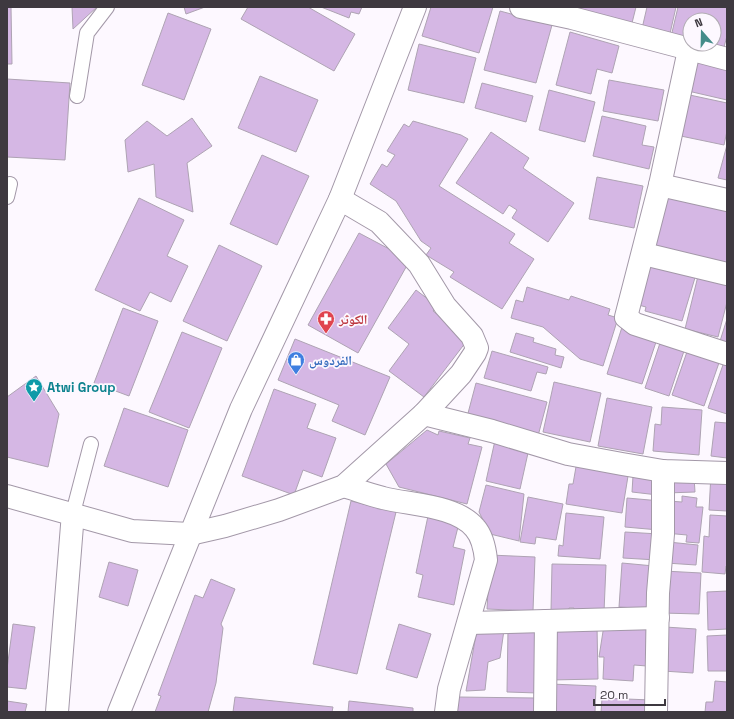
<svg xmlns="http://www.w3.org/2000/svg" width="734" height="719" viewBox="0 0 734 719" font-family="'Space Grotesk','Noto Naskh Arabic',sans-serif">
<style>
.building{fill:#d5b7e4;stroke:#aea3b3}
.lines{fill:none;stroke-linecap:round;stroke-linejoin:round}
.lane-casing{stroke:#a398a8;stroke-width:16}
.street-casing{stroke:#a398a8;stroke-width:24}
.secondary-casing{stroke:#a398a8;stroke-width:24}
.lane{stroke:#fff;stroke-width:14}
.street{stroke:#fff;stroke-width:22}
.secondary{stroke:#fff;stroke-width:22}
.labels{text-anchor:middle;dominant-baseline:central;stroke-width:3.5;stroke-linejoin:round;paint-order:stroke}
.health-label{font-size:13px;font-weight:bold;fill:#be3a42;stroke:#fdf8ff;text-anchor:start}
.shop-label{font-size:13px;font-weight:bold;fill:#366cbe;stroke:#fdf8ff;text-anchor:start}
.culture-label{font-size:13px;font-weight:bold;fill:#0d838f;stroke:#fdf8ff;text-anchor:start}
</style>
<rect width="100%" height="100%" fill="#fdf8ff"/>
<g class="building">
<path d="M7,7H11L12,64H7Z"/>
<path d="M72,7H97L73,29Z"/>
<path d="M184,7H205L186,14Z"/>
<path d="M248,7H308L355,34L334,71L241,19Z"/>
<path d="M321,7H362L359,14L351,12L349,18Z"/>
<path d="M431,7H493L479,53L422,36Z"/>
<path d="M544,7H636L631,27Z"/>
<path d="M647,7H676L669,38L641,33Z"/>
<path d="M678,7H727V36L724,47L713,44L714,20H690V44L670,41Z"/>
<path d="M500,11L552,25L536,83L484,70Z"/>
<path d="M168,13L211,29L184,100L142,85Z"/>
<path d="M570,32L619,46L612,73L597,69L591,94L556,85Z"/>
<path d="M419,44L476,58L464,103L408,90Z"/>
<path d="M696,57L727,64V100L688,91Z"/>
<path d="M260,76L318,100L296,152L238,128Z"/>
<path d="M7,79L70,83L65,160L7,157Z"/>
<path d="M609,80L664,90L658,121L603,111Z"/>
<path d="M482,83L533,96L526,122L475,108Z"/>
<path d="M549,90L595,102L585,142L539,130Z"/>
<path d="M685,94L727,103V131L724,145L676,135Z"/>
<path d="M602,116L646,126L642,145L654,147L649,169L593,156Z"/>
<path d="M192,118L212,146L187,163L193,212L156,197L154,164L128,172L125,140L147,121L167,136Z"/>
<path d="M413,121L461,135L468,139L439,186L515,234L509,243L534,259L502,309L450,277L454,272L426,255L431,248L421,241L396,201L370,184L382,164L387,167L395,155L387,151L404,124L409,127Z"/>
<path d="M491,132L529,158L523,168L574,203L548,242L512,218L517,210L509,205L503,214L456,183Z"/>
<path d="M727,145V180L718,178Z"/>
<path d="M262,155L309,176L277,245L230,224Z"/>
<path d="M597,177L643,186L634,228L589,219Z"/>
<path d="M667,194L727,209V266L653,248Z"/>
<path d="M139,198L184,220L167,256L188,266L171,302L150,292L140,311L95,290Z"/>
<path d="M359,233L410,260L358,353L308,325Z"/>
<path d="M219,245L262,266L227,341L183,321Z"/>
<path d="M645,256L697,271L682,321L645,311L646,307L631,303Z"/>
<path d="M698,276L727,283V302L718,337L685,329Z"/>
<path d="M527,287L569,300L571,296L610,309L608,315L618,318L603,366L580,359L543,327L511,318L516,300L523,302Z"/>
<path d="M416,290L437,306L433,311L469,338L424,397L389,371L409,344L388,328Z"/>
<path d="M123,308L158,321L129,396L94,383Z"/>
<path d="M727,319V343L720,341Z"/>
<path d="M623,324L658,336L642,384L607,374Z"/>
<path d="M182,332L222,348L189,428L149,412Z"/>
<path d="M516,333L534,338L533,342L556,349L555,355L564,357L561,368L510,352Z"/>
<path d="M295,339L390,377L365,435L332,421L339,405L278,380Z"/>
<path d="M661,340L685,348L669,396L645,388Z"/>
<path d="M689,346L721,357L704,406L672,395Z"/>
<path d="M492,351L548,367L546,374L537,372L531,391L484,378Z"/>
<path d="M725,359H727V414L708,408Z"/>
<path d="M36,376L59,414L48,467L7,457V397Z"/>
<path d="M554,382L601,393L590,442L543,432Z"/>
<path d="M476,383L547,402L538,436L467,417Z"/>
<path d="M274,389L316,404L307,428L336,438L322,477L303,470L294,495L242,476Z"/>
<path d="M607,398L652,407L643,454L598,446Z"/>
<path d="M662,407L702,410L699,455L653,451L655,424L661,425Z"/>
<path d="M124,408L188,430L168,487L104,466Z"/>
<path d="M715,422L727,423V458L711,456Z"/>
<path d="M427,430L438,435L439,431L470,438L468,444L482,447L467,504L399,487L386,464Z"/>
<path d="M496,436L530,444L520,489L486,481Z"/>
<path d="M577,461L629,470L622,513L566,504L569,484H573Z"/>
<path d="M711,474L727,475V511L709,510Z"/>
<path d="M633,476L660,478L658,495L632,492Z"/>
<path d="M694,477L695,492L666,493L670,478Z"/>
<path d="M486,485L524,494L519,541L490,534L479,512Z"/>
<path d="M682,496L697,498L696,507H703L699,543L686,542L687,535L665,533L668,501L682,502Z"/>
<path d="M528,497L563,504L556,540L536,537L535,544L520,542Z"/>
<path d="M627,498L661,501L659,530L625,527Z"/>
<path d="M351,501L396,512L357,674L313,664Z"/>
<path d="M566,513L604,517L600,559L558,556L559,545L563,546Z"/>
<path d="M710,515L727,516V566H726L725,574L702,572L704,536L709,537Z"/>
<path d="M428,516L459,523L453,547L465,550L454,605L418,597L423,575L416,573Z"/>
<path d="M625,532L659,534L657,560L623,558Z"/>
<path d="M668,542L698,545L696,565L666,563Z"/>
<path d="M490,555L535,557L533,611L487,609Z"/>
<path d="M109,562L138,570L128,606L99,597Z"/>
<path d="M622,563L654,566L651,609L619,607Z"/>
<path d="M552,564L606,565L604,612L574,614V608H569V612L551,611Z"/>
<path d="M664,571L701,573L699,614L662,613Z"/>
<path d="M211,579L235,589L221,624L223,628L216,683L208,712H155L161,696L158,695L195,595L203,598Z"/>
<path d="M727,591V629L708,630L707,592Z"/>
<path d="M13,624L35,627L26,689L7,687V669Z"/>
<path d="M399,624L431,634L417,678L386,669Z"/>
<path d="M604,625L648,629L647,666L634,665L633,681L603,679L604,657H599Z"/>
<path d="M597,626L598,679L551,680V627Z"/>
<path d="M665,627L696,629L693,673L663,671Z"/>
<path d="M477,629L504,630L500,658L488,662L485,690L466,691Z"/>
<path d="M508,630H540L538,693L507,692Z"/>
<path d="M727,635V671H708L707,636Z"/>
<path d="M715,681L727,682V712H705L706,702H713Z"/>
<path d="M551,684L596,686L595,712H550Z"/>
<path d="M235,697L333,707L332,712H233Z"/>
<path d="M458,697L535,698V712H456Z"/>
<path d="M602,698L651,700L650,712H601Z"/>
<path d="M7,701L27,704L25,712H7Z"/>
<path d="M349,701L413,708V712H348Z"/>
</g>
<g class="lines">
<g class="lane-casing">
<g id="lane">
<path d="M77,96L87,33L107,7"/>
<path d="M7,197L10,184"/>
<path d="M73,513L91,444"/>
</g>
</g>
<g class="street-casing">
<g id="street">
<path d="M521,7L572,18L727,59"/>
<path d="M689,50L660,185L626,317L635,324L727,354"/>
<path d="M660,185L727,200"/>
<path d="M644,254L727,274"/>
<path d="M424,414L492,431L568,454L622,464L663,471L727,473"/>
<path d="M344,486C357,490 370,495 383,498C410,505 456,505 475,528C482,536 485,550 486,560L449,689L446,712"/>
<path d="M190,534L225,526L279,510L344,486L424,414L461,374L475,353L477,348L472,336L445,306L419,264L379,222L340,199"/>
<path d="M469,623L658,618"/>
<path d="M545,712L546,621"/>
<path d="M656,712L658,593L663,534V471"/>
</g>
</g>
<g class="secondary-casing">
<g id="secondary">
<path d="M7,496L132,531L190,534"/>
<path d="M57,712L73,513"/>
<path d="M119,712L241,409L340,199L415,7"/>
</g>
</g>
<use href="#lane" class="lane"/>
<use href="#street" class="street"/>
<use href="#secondary" class="secondary"/>
</g>
<defs>
<g id="pharmacy-pin" transform="scale(0.9)"><path d="M0 17L-7.5 6A9.5 9.5 0 1 1 7.5 6Z" fill="#e0444e" stroke="#fdf8ff"/><path d="M-2-6h4v4h4v4h-4v4h-4v-4h-4v-4h4Z" fill="#fff"/></g>
<g id="shop-pin" transform="scale(0.9)"><path d="M0 17L-7.5 6A9.5 9.5 0 1 1 7.5 6Z" fill="#3f7fe0" stroke="#fdf8ff"/><path d="M-5-2.5h2.3a2.7 3.5 0 0 1 5.4 0H5L5.5 6h-11ZM-1.5-2.5h3a1.5 2.3 0 0 0-3 0Z" fill="#fff"/></g>
<g id="sight-pin" transform="scale(0.9)"><path d="M0 17L-7.5 6A9.5 9.5 0 1 1 7.5 6Z" fill="#0f9aa8" stroke="#fdf8ff"/><path d="M0-6L1.8-2.2L6-1.7L2.9 1.2L3.7 5.4L0 3.3L-3.7 5.4L-2.9 1.2L-6-1.7L-1.8-2.2Z" fill="#fff"/></g>
</defs>
<g fill-rule="evenodd">
<use href="#pharmacy-pin" x="326" y="319"/>
<use href="#shop-pin" x="296" y="360"/>
<use href="#sight-pin" x="34" y="387"/>
</g>
<g class="labels">
<g class="health-label">
<text x="339" y="319">الكوثر</text>
</g>
<g class="shop-label">
<text x="309" y="360">الفردوس</text>
</g>
<g class="culture-label">
<text x="47" y="387">Atwi Group</text>
</g>
</g>
<rect width="734" height="719" fill="none" stroke="#3e3940" stroke-width="16"/>
<g transform="translate(702 32) rotate(340)"><circle r="19" fill="#fdf8ff" stroke="#b1acb3"/>
<path d="M0-3L7 15L0 10L-7 15Z" fill="#448c8a"/>
<text y="-6" font-size="11" font-weight="bold" text-anchor="middle" fill="#3e3940">N</text>
</g>
<path d="M594 699v6h71v-6" fill="none" stroke="#3e3940" stroke-width="2"/>
<text x="600" y="699" font-size="12" fill="#3e3940" stroke="#fdf8ff" stroke-width="3" paint-order="stroke">20 m</text>
</svg>
